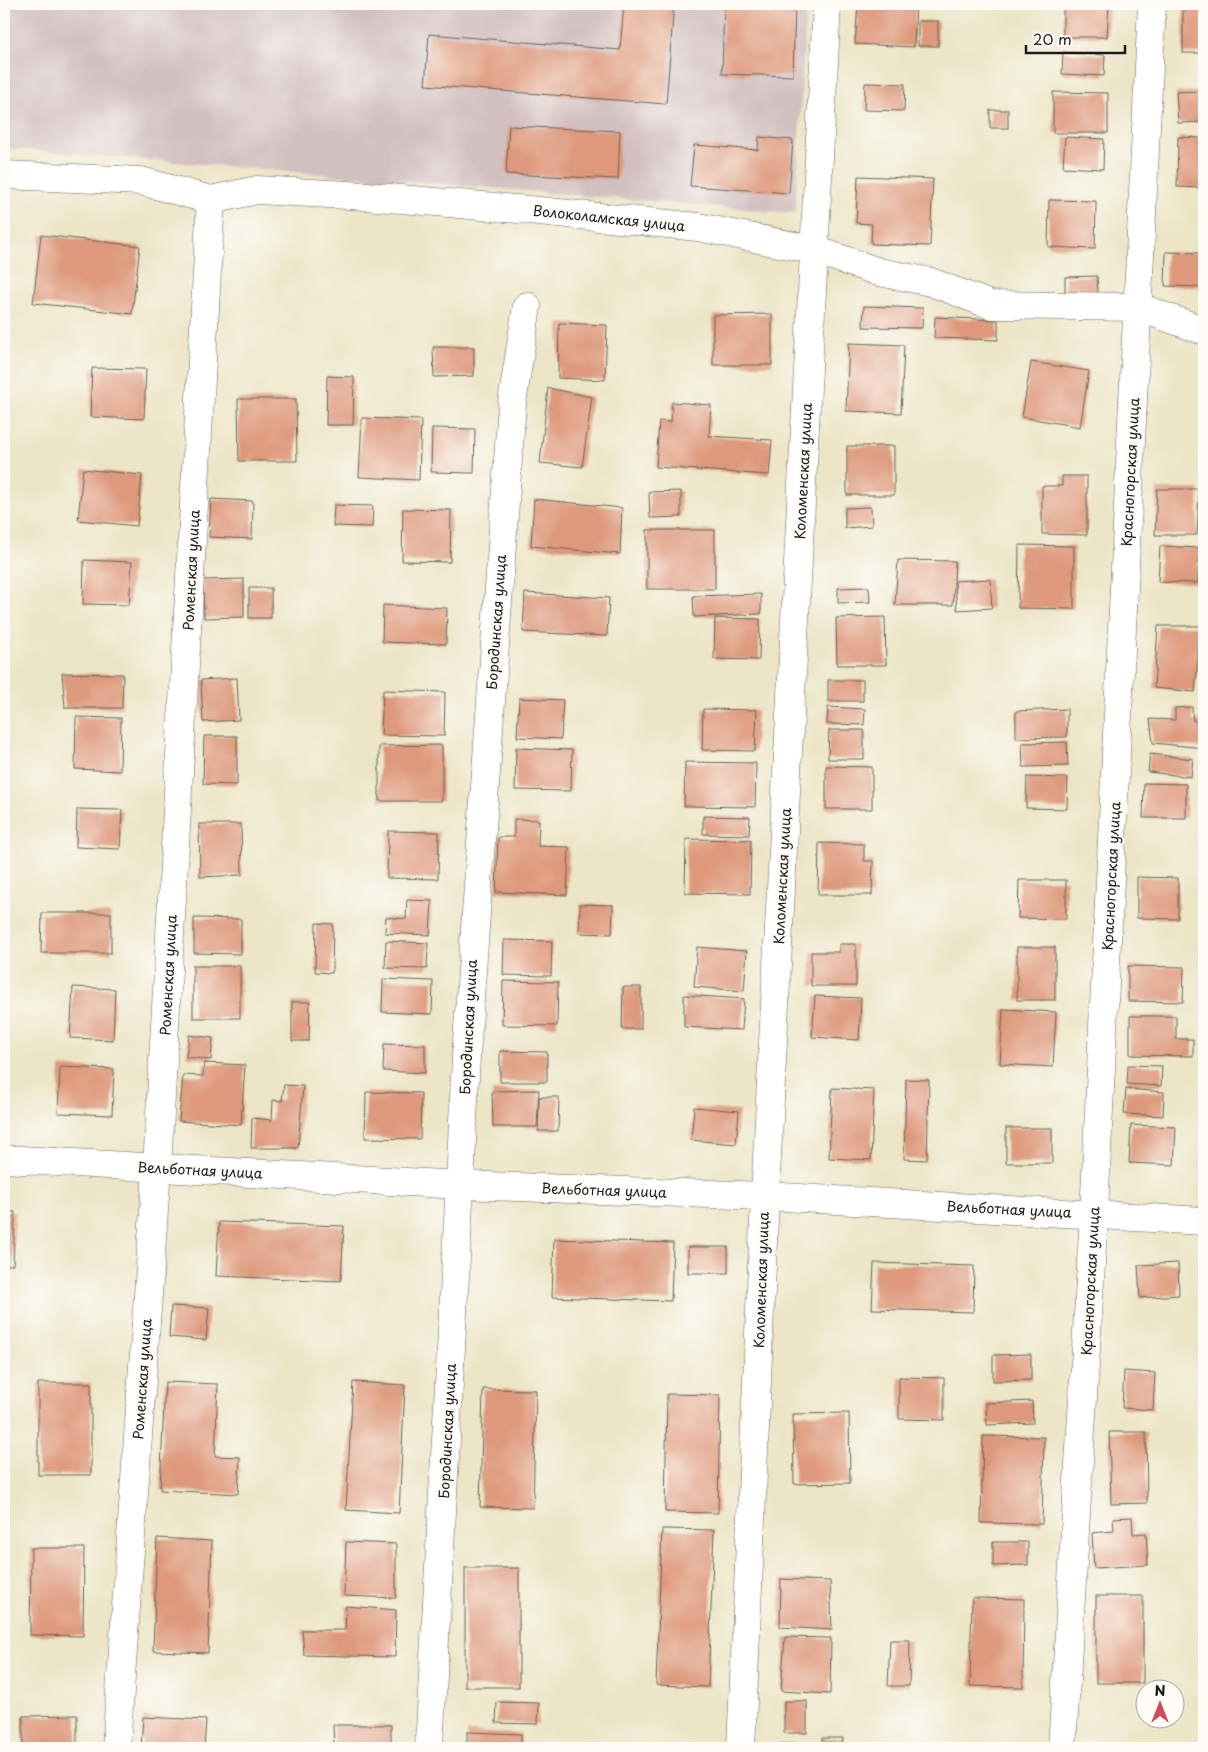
<svg xmlns="http://www.w3.org/2000/svg" width="1208" height="1752" viewBox="0 0 1208 1752" font-family="'Playpen Sans',sans-serif">
<style>
.industrial{fill:#d2bfc0}
.building{fill:#de997c}
.lines{fill:none;stroke-linecap:round;stroke-linejoin:round}
.minor-casing{stroke:#656258;stroke-width:29}
.minor{stroke:#fff;stroke-width:28}
.labels{text-anchor:middle;dominant-baseline:central;stroke-width:4.5;stroke-linejoin:round;paint-order:stroke}
.street-label{font-size:14px;fill:#1c1c1c;stroke:#fdfcf7}
</style>
<rect width="100%" height="100%" fill="#fdfcf7"/>
<filter id="ink" filterUnits="userSpaceOnUse"><feTurbulence type="fractalNoise" baseFrequency=".02" numOctaves="2"/><feDisplacementMap in="SourceGraphic" scale="10" xChannelSelector="R" yChannelSelector="G"/><feConvolveMatrix kernelMatrix="1 2 1 2 8 2 1 2 1" color-interpolation-filters="sRGB"/></filter>
<filter id="wash" filterUnits="userSpaceOnUse"><feTurbulence type="fractalNoise" baseFrequency=".0096" numOctaves="4" result="noise"/><feDisplacementMap in="SourceGraphic" scale="20" xChannelSelector="R" yChannelSelector="G"/><feGaussianBlur stdDeviation="1.12" result="paint"/><feColorMatrix in="noise" values="0 0 0 0 0 0 0 0 0 0 0 0 0 0 0 0 0 1.4 0 .05"/><feComposite in="paint" operator="in"/></filter>
<g filter="url(#wash)">
<rect width="100%" height="100%" fill="#ece5c6"/>
<path class="industrial" d="M4,4H806L795,213L4,148Z"/>
<g id="blocks">
<g class="building">
<path d="M624,4H674L666,104L425,85L429,34L620,50Z"/>
<path d="M724,4H795L793,76L722,74Z"/>
<path d="M858,4H916L914,47L855,44Z"/>
<path d="M1063,4H1109L1107,37H1063Z"/>
<rect x="1183" y="4" width="21" height="49"/>
<rect x="918" y="21" width="20" height="25"/>
<path d="M1063,52L1105,55L1104,76L1062,74Z"/>
<path d="M865,83L905,84L904,111L864,110Z"/>
<path d="M1204,91V122L1178,123L1176,92Z"/>
<path d="M1053,92L1108,93V133H1053Z"/>
<rect x="990" y="110" width="18" height="18"/>
<path d="M509,126L620,131L618,179L506,174Z"/>
<path d="M759,137L793,140L789,193L690,186L694,145L758,150Z"/>
<path d="M1065,137L1104,139L1103,169L1063,167Z"/>
<path d="M1178,137L1204,138V188L1177,187Z"/>
<path d="M858,176L933,179L930,246L871,244L872,224L856,223Z"/>
<path d="M1049,200L1096,201L1095,249L1048,247Z"/>
<path d="M41,235L140,246L132,314L33,303Z"/>
<path d="M1166,252L1204,253V287L1165,286Z"/>
<path d="M1097,276L1098,294L1065,295V277Z"/>
<path d="M864,306L923,308L922,328L863,327Z"/>
<path d="M772,314V365H713V315Z"/>
<path d="M935,317L998,320V340L934,338Z"/>
<path d="M559,323L607,325L605,380L558,378Z"/>
<path d="M849,343L904,345L901,413L846,411Z"/>
<path d="M433,347H474V376L434,377Z"/>
<path d="M1031,362L1089,371L1080,427L1022,417Z"/>
<path d="M92,368L146,369L144,419L90,417Z"/>
<path d="M327,376L354,377L353,425H326Z"/>
<path d="M548,388L592,397L582,467L540,463Z"/>
<path d="M238,399H296L297,461H239Z"/>
<path d="M672,402L711,405L709,436L772,440L769,475L656,467L659,421L671,422Z"/>
<path d="M362,418L421,420L419,480L359,477Z"/>
<path d="M432,428L475,429L474,473L431,472Z"/>
<rect x="847" y="446" width="47" height="49"/>
<path d="M83,469L142,475L137,526L78,520Z"/>
<path d="M1062,476H1087V535L1042,534V486H1062Z"/>
<path d="M1157,489H1199L1197,535H1155Z"/>
<path d="M681,491V517L650,518L649,492Z"/>
<path d="M211,499L253,501L252,539L209,537Z"/>
<path d="M534,499L622,508L620,554L531,546Z"/>
<path d="M334,505L373,506L372,527L333,526Z"/>
<path d="M871,507L872,526L845,528V508Z"/>
<path d="M403,509L451,510L450,562L402,561Z"/>
<rect x="647" y="530" width="68" height="59"/>
<path d="M1019,545L1074,546V609L1018,608Z"/>
<path d="M1160,546L1200,548L1198,583L1158,582Z"/>
<path d="M84,560L132,562L129,605L83,604Z"/>
<path d="M898,560L955,561L953,605H895Z"/>
<path d="M244,579V617L204,618L203,580Z"/>
<path d="M990,579L992,608L957,610L955,581Z"/>
<path d="M869,587L870,602L838,603V588Z"/>
<rect x="249" y="588" width="22" height="30"/>
<path d="M525,593L609,598L607,636L523,632Z"/>
<path d="M761,594V614L694,617L693,596Z"/>
<path d="M383,605L447,608L446,644L382,642Z"/>
<path d="M885,617L886,665H837L836,618Z"/>
<path d="M715,618L760,619L759,660L714,659Z"/>
<path d="M1158,626H1201L1195,692L1154,688Z"/>
<path d="M62,673L123,674L122,708H65Z"/>
<path d="M237,678L239,720L203,722L201,680Z"/>
<rect x="828" y="680" width="35" height="21"/>
<path d="M383,690L445,692L444,736L381,735Z"/>
<path d="M519,698L563,700L561,739L517,737Z"/>
<path d="M828,707L865,709L864,725L827,724Z"/>
<path d="M1192,707L1193,721H1204V748L1153,743L1150,719L1175,720V708Z"/>
<path d="M703,709L757,710L755,751L702,750Z"/>
<path d="M1067,709V737L1016,738V711Z"/>
<path d="M76,717L121,718L120,771L75,769Z"/>
<path d="M829,730H864V759H828Z"/>
<path d="M204,736H237V785L203,784Z"/>
<path d="M1067,742L1068,766L1023,767L1022,743Z"/>
<path d="M442,745V801H379V746Z"/>
<path d="M516,748L572,750L571,791L515,790Z"/>
<path d="M1150,754L1193,759L1191,777L1148,772Z"/>
<path d="M685,762L756,763L755,807L684,806Z"/>
<path d="M826,766L872,767V809H826Z"/>
<path d="M1027,777L1068,778L1067,809L1026,808Z"/>
<path d="M1144,783L1186,784V818H1143Z"/>
<path d="M77,809L122,810L120,849L76,847Z"/>
<path d="M703,816L750,817L749,835L703,834Z"/>
<path d="M514,819L539,820L538,846L569,847L567,895L496,892L498,837H514Z"/>
<path d="M199,824H241L242,875L200,877Z"/>
<path d="M388,831L439,832L438,879L387,878Z"/>
<path d="M686,839L751,840L750,894L685,893Z"/>
<path d="M819,843L864,844V861H873L872,895H818Z"/>
<path d="M1137,877L1178,878V919L1137,918Z"/>
<path d="M1019,880H1066V919L1018,918Z"/>
<path d="M407,900L432,901L430,935L385,933L386,917L406,919Z"/>
<path d="M580,904L613,905L612,934L579,933Z"/>
<path d="M42,913H111V953H41Z"/>
<path d="M194,918L241,919V954L194,953Z"/>
<path d="M316,923L333,924L332,973L315,972Z"/>
<path d="M504,940L552,941L551,976L503,975Z"/>
<path d="M386,941L428,943L427,969L385,968Z"/>
<path d="M839,944H856V986H811V952H839Z"/>
<path d="M697,947L747,951L744,991L694,987Z"/>
<rect x="1017" y="947" width="38" height="53"/>
<rect x="193" y="966" width="47" height="52"/>
<path d="M1128,966L1184,967L1183,1002L1128,1001Z"/>
<path d="M383,979L433,981L432,1014L382,1012Z"/>
<path d="M503,981L558,982L557,1026L502,1025Z"/>
<path d="M73,987L115,989L113,1040L70,1038Z"/>
<path d="M623,987H641V1029H622Z"/>
<path d="M684,995L744,999L742,1030L684,1027Z"/>
<path d="M815,996L861,998L859,1040L812,1037Z"/>
<path d="M292,1002H310L309,1041H292Z"/>
<path d="M1003,1009L1056,1012L1053,1067L1000,1064Z"/>
<path d="M1130,1016H1176V1039H1193V1056L1130,1055Z"/>
<path d="M189,1035L213,1038L211,1060L186,1057Z"/>
<path d="M384,1044L425,1045V1073L383,1071Z"/>
<path d="M500,1051L547,1052V1082H500Z"/>
<path d="M204,1063L245,1065L241,1125L179,1121L183,1075L203,1076Z"/>
<path d="M1128,1065L1162,1066L1161,1086L1127,1084Z"/>
<path d="M60,1067L114,1069L112,1115L58,1113Z"/>
<path d="M906,1079L929,1080L927,1160L904,1159Z"/>
<path d="M284,1085L303,1086L298,1148H251L252,1118L272,1120L273,1100L282,1101Z"/>
<path d="M832,1088L874,1090L871,1160L829,1158Z"/>
<path d="M1126,1089L1164,1092L1163,1116L1124,1114Z"/>
<path d="M539,1090L537,1127H493L492,1091Z"/>
<path d="M366,1092L421,1093L420,1139L365,1138Z"/>
<path d="M539,1097H559L558,1131H538Z"/>
<path d="M694,1107L739,1111L736,1144L691,1140Z"/>
<path d="M1131,1125L1176,1127L1174,1165L1129,1163Z"/>
<rect x="1006" y="1128" width="46" height="35"/>
<path d="M4,1212H15L13,1265H4Z"/>
<path d="M219,1222L344,1226L341,1281L216,1276Z"/>
<path d="M554,1239L673,1243L671,1301L552,1297Z"/>
<rect x="688" y="1247" width="40" height="26"/>
<path d="M874,1263L974,1266L973,1312L872,1309Z"/>
<path d="M1178,1263L1179,1295L1140,1298L1138,1265Z"/>
<path d="M171,1306L209,1308L206,1340L169,1337Z"/>
<path d="M1031,1354V1380L993,1381V1355Z"/>
<path d="M1124,1371L1155,1373L1153,1410L1122,1408Z"/>
<path d="M899,1377L944,1378V1420L899,1419Z"/>
<path d="M165,1382L218,1384L215,1456L240,1457L238,1494L160,1490Z"/>
<path d="M353,1382L405,1385L399,1513L346,1510Z"/>
<rect x="38" y="1383" width="53" height="92"/>
<path d="M483,1389L536,1390L533,1508L480,1507Z"/>
<path d="M667,1394L720,1395L718,1513L665,1512Z"/>
<path d="M1032,1401L1033,1423L987,1425L986,1403Z"/>
<path d="M849,1413L850,1483L794,1484L793,1414Z"/>
<path d="M1109,1432H1146L1147,1503L1111,1504Z"/>
<path d="M983,1436L1044,1437L1042,1524L981,1523Z"/>
<path d="M1132,1517L1133,1534L1146,1533L1148,1565L1094,1568L1092,1533L1114,1531L1113,1518Z"/>
<path d="M662,1529L714,1530L708,1687L656,1685Z"/>
<path d="M157,1538L212,1541L208,1653L153,1651Z"/>
<path d="M346,1542L396,1544V1598L344,1596Z"/>
<path d="M993,1542H1028V1565L993,1566Z"/>
<path d="M31,1548H84L83,1636L30,1635Z"/>
<rect x="465" y="1568" width="54" height="119"/>
<path d="M781,1579L830,1581L832,1630L780,1627Z"/>
<rect x="1096" y="1596" width="47" height="87"/>
<path d="M972,1598L1024,1599L1023,1687L970,1686Z"/>
<path d="M346,1606L396,1610L395,1657L304,1655L302,1630H345Z"/>
<path d="M785,1637L831,1638L830,1694L781,1691Z"/>
<path d="M890,1640H910L909,1686H888Z"/>
<rect x="784" y="1701" width="23" height="32"/>
<path d="M497,1702L539,1703L538,1724L496,1723Z"/>
<path d="M77,1715V1748H23V1716Z"/>
<path d="M143,1717L206,1720L204,1748H141Z"/>
<path d="M333,1725H391V1748H334Z"/>
<path d="M467,1732L521,1734V1748H467Z"/>
<path d="M822,1738H843L842,1748H782V1744L822,1743Z"/>
</g>
</g>
</g>
<g filter="url(#ink)">
<use href="#blocks" fill-opacity="0" stroke="#656258" stroke-width="1"/>
<g class="lines">
<g class="minor-casing">
<g id="minor">
<path d="M4,175L141,181L211,200L257,190L366,196L529,210L698,227L815,250L879,272L931,282L991,305L1138,307L1199,329H1204"/>
<path d="M4,1159L460,1185L765,1196L1204,1221"/>
<path d="M116,1748L157,1168L211,200"/>
<path d="M429,1748L460,1185L466,1056L512,403L527,306"/>
<path d="M741,1748L765,1196L827,4"/>
<path d="M1062,1748L1094,1214L1152,4"/>
</g>
</g>
<use href="#minor" class="minor"/>
</g>
</g>
<g class="labels">
<g class="street-label">
<text transform="translate(609 218) rotate(6)">Волоколамская улица</text>
<text transform="translate(803 471) rotate(-87)">Коломенская улица</text>
<text transform="translate(1130 472) rotate(-87)">Красногорская улица</text>
<text transform="translate(191 570) rotate(-87)">Роменская улица</text>
<text transform="translate(496 622) rotate(-86)">Бородинская улица</text>
<text transform="translate(782 876) rotate(-87)">Коломенская улица</text>
<text transform="translate(1111 876) rotate(-87)">Красногорская улица</text>
<text transform="translate(168 975) rotate(-87)">Роменская улица</text>
<text transform="translate(468 1027) rotate(-87)">Бородинская улица</text>
<text transform="translate(200 1170) rotate(3)">Вельботная улица</text>
<text transform="translate(604 1190) rotate(2)">Вельботная улица</text>
<text transform="translate(1009 1209) rotate(3)">Вельботная улица</text>
<text transform="translate(761 1280) rotate(-88)">Коломенская улица</text>
<text transform="translate(1090 1281) rotate(-87)">Красногорская улица</text>
<text transform="translate(142 1379) rotate(-86)">Роменская улица</text>
<text transform="translate(447 1431) rotate(-87)">Бородинская улица</text>
</g>
</g>
<rect width="1208" height="1752" fill="none" stroke="#fdfcf7" stroke-width="20"/>
<g transform="translate(1160 1704)"><circle r="24" fill="#fdfcf7" stroke="#a3a29f"/>
<path d="M0-4L9 19L0 12L-9 19Z" fill="#d1495b"/>
<text y="-8" font-size="14" font-weight="bold" text-anchor="middle" fill="#1c1c1c">N</text>
</g>
<path d="M1026 45v8h99v-8" fill="none" stroke="#1c1c1c" stroke-width="2.5"/>
<text x="1033" y="45" font-size="15" fill="#1c1c1c" stroke="#fdfcf7" stroke-width="4" paint-order="stroke">20 m</text>
</svg>
